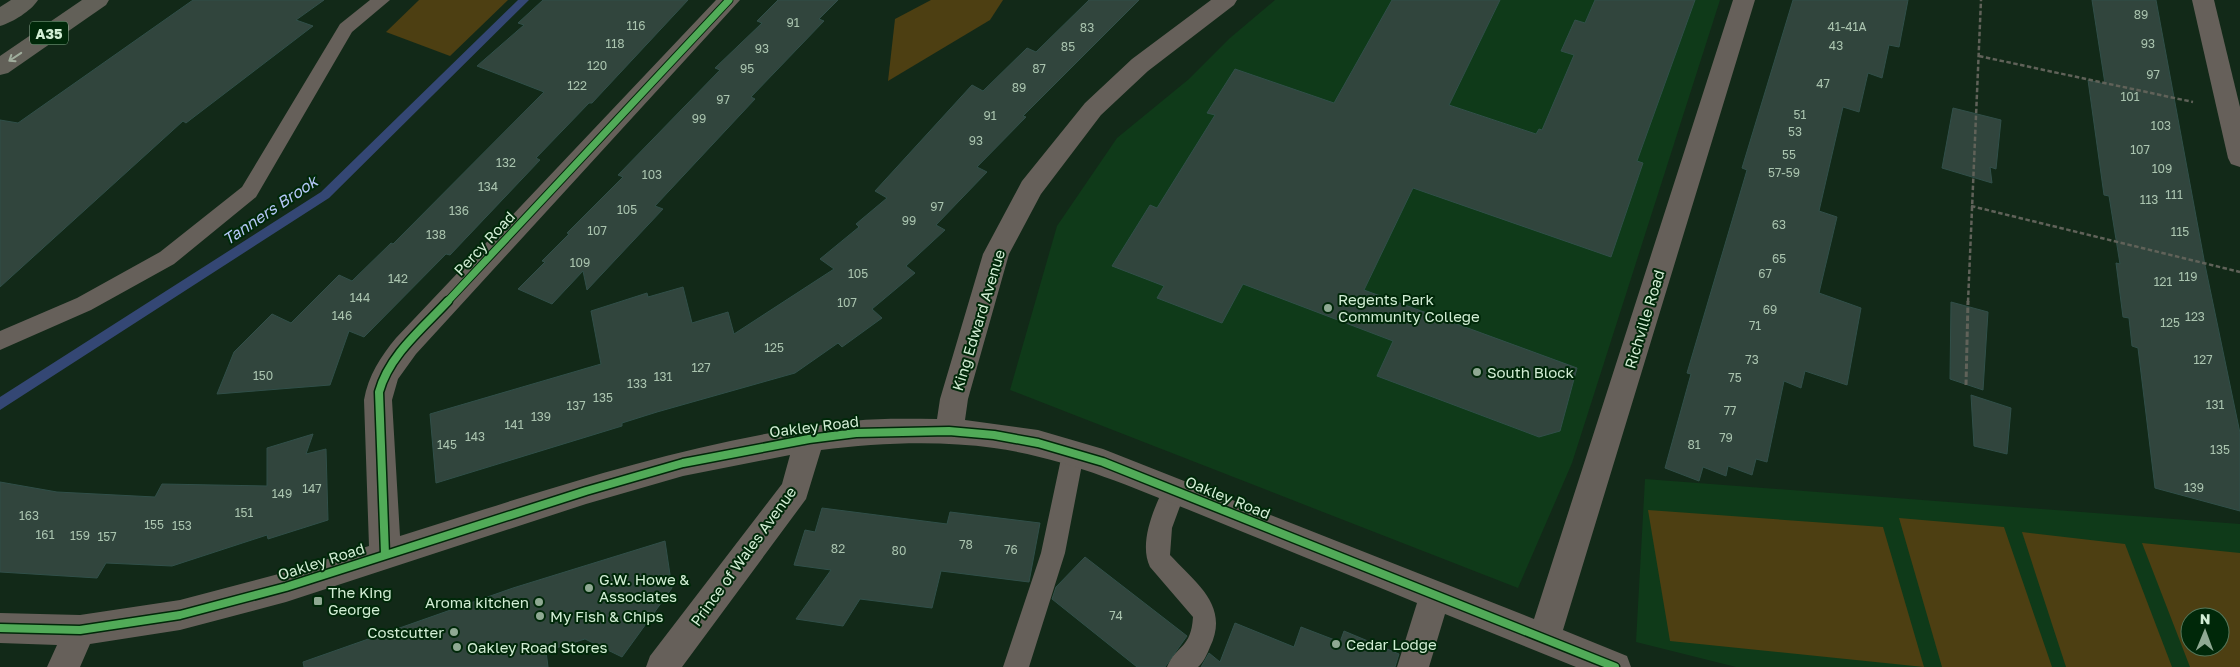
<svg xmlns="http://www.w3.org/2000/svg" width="2240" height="667" viewBox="0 0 2240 667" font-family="'Golos Text',sans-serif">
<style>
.built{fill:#0f3a19;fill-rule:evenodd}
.green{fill:#4d3f12;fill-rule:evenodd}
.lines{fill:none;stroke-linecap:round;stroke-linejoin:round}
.stream{fill:#344774;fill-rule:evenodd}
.building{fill:#31453d;stroke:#314f49}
.path-far1{stroke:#606259;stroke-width:2.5;stroke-dasharray:4.5 2.5;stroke-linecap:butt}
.path{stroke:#606259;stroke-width:3;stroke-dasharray:5.5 2.5;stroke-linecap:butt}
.lane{fill:#66605a;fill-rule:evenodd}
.street{fill:#66605a;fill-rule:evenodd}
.primary{fill:#626058;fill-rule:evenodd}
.cycleway-far1-casing{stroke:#002809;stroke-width:9}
.cycleway-casing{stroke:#002809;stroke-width:11}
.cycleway-far1{stroke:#51ab58;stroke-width:7}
.cycleway{stroke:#51ab58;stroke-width:8}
.oneway{stroke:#a0ae9d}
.poi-dot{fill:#8fa993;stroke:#002809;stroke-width:2}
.labels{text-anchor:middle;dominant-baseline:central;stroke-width:4;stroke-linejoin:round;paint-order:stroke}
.number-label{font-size:12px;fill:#aac4af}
.shield{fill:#002809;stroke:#93b398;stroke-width:1}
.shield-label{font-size:14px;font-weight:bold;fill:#d2eed5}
.street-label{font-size:15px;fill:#d2eed5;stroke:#002809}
.poi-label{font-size:15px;fill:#d2eed5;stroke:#002809;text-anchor:start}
.water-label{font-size:16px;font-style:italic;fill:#b5c8f8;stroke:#002809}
</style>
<rect width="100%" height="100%" fill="#122918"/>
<g class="built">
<path d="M1275,0H1720L1572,463L1518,588L1010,390L1057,226L1117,138L1189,79L1230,38Z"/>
<path d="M1645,479L2240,524V667H1736L1636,642ZM2190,617H2220V647H2190Z"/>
</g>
<g class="green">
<path d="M419,0H508L450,56L386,32Z"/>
<path d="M931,0H1003L990,20L888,81L895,19Z"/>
<path d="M1648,510L1883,527L1924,667L1670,641Z"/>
<path d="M1899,518L2004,527L2052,667H1942Z"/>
<path d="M2022,532L2125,544L2172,667H2066Z"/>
<path d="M2142,543L2240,553V667H2190ZM2190,617H2220V647H2190Z"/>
</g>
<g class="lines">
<path class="stream" d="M518,0H529L329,198L0,410V397L321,192Z"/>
</g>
<g class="building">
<path d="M193,0H324L296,20L313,26L186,123L183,121L0,287V120L18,123Z"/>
<path d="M543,0H688L592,103H589L536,158L540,160L450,255L446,254L364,337L349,331L330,385L217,394L234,352L272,314L291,323L339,275L352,281L391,243L393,244L544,92L477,66L524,25L518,23Z"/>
<path d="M778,0H838L819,19L824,21L751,97L755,99L655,206L663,209L587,290L583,271L552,304L518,289L545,262L542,261L569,234L567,233L623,177L618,175L720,70L715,68L762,23L757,21Z"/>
<path d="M1089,0H1139L1023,116L1026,117L977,167L987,172L936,225L945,230L906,266L915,273L872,309L882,318L842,347L838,343L795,373L657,412L622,423V426L436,483L430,414L601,364L591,311L647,293L648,297L683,287L692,323L728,312L734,334L834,269L820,259L859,227L856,224L887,198L875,191L972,85L983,91L1027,48L1036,52Z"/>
<path d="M1392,0H1500L1449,105L1536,134L1539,129L1542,130L1574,55L1561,51L1575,20L1585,23L1595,0H1695L1637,161L1643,163L1611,257L1413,188L1364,290L1577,368L1560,431L1539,437L1377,376L1393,341L1243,284L1222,323L1157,298L1164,286L1112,266L1150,205L1157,208L1215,115L1207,113L1235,69L1334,103Z"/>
<path d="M1793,0H1908L1899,47L1889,45L1882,78L1868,73L1859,112L1843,107L1819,211L1837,217L1819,293L1861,308L1847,385L1805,371L1801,388L1784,381L1767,462L1756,459L1752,475L1728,466L1726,476L1703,467L1699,481L1665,468L1691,374L1687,373L1747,170L1742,168Z"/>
<path d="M2092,0H2156L2205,265L2240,433V511L2155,488L2138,348L2132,346L2129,318L2123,317L2116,263L2120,264L2109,196L2104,195L2088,80L2105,84Z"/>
<path d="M1953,108L2001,120L1996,169L1990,167L1992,183L1942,168Z"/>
<path d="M1951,302L1988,312L1983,390L1950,379Z"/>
<path d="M1971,395L2011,408L2007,454L1974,446Z"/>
<path d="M313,434L306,454L326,449L328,520L268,539L267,535L172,566L106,563L97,578L0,572V482L57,492L155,497L162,484L267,486V448Z"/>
<path d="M822,508L947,524L950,512L1040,523L1029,582L941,571L932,608L860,599L843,626L796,619L831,570L794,565L805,530L815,532Z"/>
<path d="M665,541L672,588L622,657L585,639L546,651L548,667H304L303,662L513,588Z"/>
<path d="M1085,557L1187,636L1165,667H1137L1052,599L1056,587Z"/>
<path d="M1235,623L1294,647L1301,627L1340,642L1344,631L1399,654L1395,667H1201L1209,653L1220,662Z"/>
</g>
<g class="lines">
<g class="path-far1">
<path d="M1979,56L2193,102"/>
<path d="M1971,206L2240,272"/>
<path d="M1968,302L1981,0"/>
</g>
<path class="path" d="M1966,385L1968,301"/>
<g class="lane">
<path d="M370,0H390L352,32L256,197L174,264L91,310L0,350V331L77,298L160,252L242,187L340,24Z"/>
<path d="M1073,444L1081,447L1084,454L1065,553L1029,667H1003L1041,553L1062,454L1065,447Z"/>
<path d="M1174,480L1182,483L1186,490L1172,528L1170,555C1196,583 1230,606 1210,647C1207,654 1204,662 1198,667H1167C1177,644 1191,649 1193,617L1150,567C1138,542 1155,506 1166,483Z"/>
</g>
<g class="street">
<path d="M716,0H740L416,354L398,379L392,400L400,536C550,489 696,438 853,421C881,418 909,419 937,419L940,399L983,254L1022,181L1085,103L1132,59L1211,0H1237L1234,5L1148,71L1101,115L1041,194L1009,254L968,399L965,420L1038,430L1103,449L1534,619L1733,0H1755L1563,630L1627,656L1631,667H1576L1445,614L1429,667H1397L1417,603C1344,573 1272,544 1199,514C1132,487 1066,458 994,448C938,440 877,443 821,450L806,499L682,667H646L650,656L782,484L790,455L683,476L586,504L286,602L180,630L90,644L80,667H47L57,645L0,643V613L80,615L180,600L286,572L369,546L364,400C368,376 381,356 396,338Z"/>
<path d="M2192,0H2214L2240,107V167L2231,164L2228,158Z"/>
</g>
<g class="primary">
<path d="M11,0H38C31,11 13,22 0,26V7Z"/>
<path d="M82,0H109L106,5L8,73L0,75V56Z"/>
</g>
<g class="cycleway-far1-casing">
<path id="cycleway-far1" d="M447,302L729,0"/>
</g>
<g class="cycleway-casing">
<g id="cycleway">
<path d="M385,554L379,392C389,355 423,328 448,301"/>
<path d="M0,628L80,630L180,615L286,587L586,491L683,463L809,439L856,433L949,431L994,435L1038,443L1103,462L1615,667"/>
</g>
</g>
<use href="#cycleway-far1" class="cycleway-far1"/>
<use href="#cycleway" class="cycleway"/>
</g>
<defs><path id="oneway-shaft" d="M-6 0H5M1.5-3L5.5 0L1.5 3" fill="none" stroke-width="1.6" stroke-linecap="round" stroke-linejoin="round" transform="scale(1.25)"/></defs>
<use class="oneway" href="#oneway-shaft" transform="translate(15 57) rotate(146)"/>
<g class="poi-dot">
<circle cx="1328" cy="308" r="5"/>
<circle cx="1477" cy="372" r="5"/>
<circle cx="589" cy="588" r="5"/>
<rect x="313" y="596" width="10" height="10" rx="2.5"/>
<circle cx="539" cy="602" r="5"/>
<circle cx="540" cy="616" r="5"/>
<circle cx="454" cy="632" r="5"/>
<circle cx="1336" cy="644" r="5"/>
<circle cx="457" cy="647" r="5"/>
</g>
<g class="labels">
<g class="number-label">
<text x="2141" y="14">89</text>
<text x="793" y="22">91</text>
<text x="636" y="25">116</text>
<text x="1847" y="26">41-41A</text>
<text x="1087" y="27">83</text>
<text x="615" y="43">118</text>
<text x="2148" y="43">93</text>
<text x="1836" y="45">43</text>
<text x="1068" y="46">85</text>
<text x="762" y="48">93</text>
<text x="597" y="65">120</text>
<text x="747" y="68">95</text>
<text x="1039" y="68">87</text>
<text x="2153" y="74">97</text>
<text x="1823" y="83">47</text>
<text x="577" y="85">122</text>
<text x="1019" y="87">89</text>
<text x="2130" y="96">101</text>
<text x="723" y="99">97</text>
<text x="1800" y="114">51</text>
<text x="990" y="115">91</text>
<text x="699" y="118">99</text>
<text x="2161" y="125">103</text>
<text x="1795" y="131">53</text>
<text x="976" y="140">93</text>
<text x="2140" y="149">107</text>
<text x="1789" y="154">55</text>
<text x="506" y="162">132</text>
<text x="2162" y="168">109</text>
<text x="1784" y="172">57-59</text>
<text x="652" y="174">103</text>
<text x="488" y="186">134</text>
<text x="2174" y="194">111</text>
<text x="2149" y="199">113</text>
<text x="937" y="206">97</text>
<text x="627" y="209">105</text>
<text x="459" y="210">136</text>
<text x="909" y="220">99</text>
<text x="1779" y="224">63</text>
<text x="597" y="230">107</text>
<text x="2180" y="231">115</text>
<text x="436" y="234">138</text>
<text x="1779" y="258">65</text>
<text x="580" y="262">109</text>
<text x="858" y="273">105</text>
<text x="1765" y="273">67</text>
<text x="2188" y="276">119</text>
<text x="398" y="278">142</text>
<text x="2163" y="281">121</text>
<text x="360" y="297">144</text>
<text x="847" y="302">107</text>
<text x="1770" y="309">69</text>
<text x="342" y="315">146</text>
<text x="2195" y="316">123</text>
<text x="2170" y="322">125</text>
<text x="1755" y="325">71</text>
<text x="774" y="347">125</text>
<text x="1752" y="359">73</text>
<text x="2203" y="359">127</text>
<text x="701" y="367">127</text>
<text x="263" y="375">150</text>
<text x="663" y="376">131</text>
<text x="1735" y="377">75</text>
<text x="637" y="383">133</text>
<text x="603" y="397">135</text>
<text x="2215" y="404">131</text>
<text x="576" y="405">137</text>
<text x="1730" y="410">77</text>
<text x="541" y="416">139</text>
<text x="514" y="424">141</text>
<text x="475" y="436">143</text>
<text x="1726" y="437">79</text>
<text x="447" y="444">145</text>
<text x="1694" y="444">81</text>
<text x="2220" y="449">135</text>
<text x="2194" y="487">139</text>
<text x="312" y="488">147</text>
<text x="282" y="493">149</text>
<text x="244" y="512">151</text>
<text x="29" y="515">163</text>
<text x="154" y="524">155</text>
<text x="182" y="525">153</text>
<text x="45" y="534">161</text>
<text x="80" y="535">159</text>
<text x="107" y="536">157</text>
<text x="966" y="544">78</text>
<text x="838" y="548">82</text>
<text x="1011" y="549">76</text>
<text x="899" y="550">80</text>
<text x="1116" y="615">74</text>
</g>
<rect class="shield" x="30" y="21.5" width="38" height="23" rx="4"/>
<g class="shield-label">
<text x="49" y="33">A35</text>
</g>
<g class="street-label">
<text transform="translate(484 243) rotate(-47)">Percy Road</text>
<text transform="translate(1644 319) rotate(-73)">Richville Road</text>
<text transform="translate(978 320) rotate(-73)">King Edward Avenue</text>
<text transform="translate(814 426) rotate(-7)">Oakley Road</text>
<text transform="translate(1228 497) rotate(22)">Oakley Road</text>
<text transform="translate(743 556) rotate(-54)">Prince of Wales Avenue</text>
<text transform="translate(321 561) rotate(-18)">Oakley Road</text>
</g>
<g class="poi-label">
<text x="1338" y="299">Regents Park<tspan x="1338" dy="17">Community College</tspan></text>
<text x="1487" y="372">South Block</text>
<text x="599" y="579">G.W. Howe &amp;<tspan x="599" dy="17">Associates</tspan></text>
<text x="328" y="592">The King<tspan x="328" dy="17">George</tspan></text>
<text x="529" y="602" text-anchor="end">Aroma kitchen</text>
<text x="550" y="616">My Fish &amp; Chips</text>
<text x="444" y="632" text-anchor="end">Costcutter</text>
<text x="1346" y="644">Cedar Lodge</text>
<text x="467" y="647">Oakley Road Stores</text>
</g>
<g class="water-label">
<text transform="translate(270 210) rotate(-34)">Tanners Brook</text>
</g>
</g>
<g transform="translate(2205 632) rotate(1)"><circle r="24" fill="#002809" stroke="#54775b"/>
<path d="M0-4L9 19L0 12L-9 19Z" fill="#8fa993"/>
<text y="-8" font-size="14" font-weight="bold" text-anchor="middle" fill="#d2eed5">N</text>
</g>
</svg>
